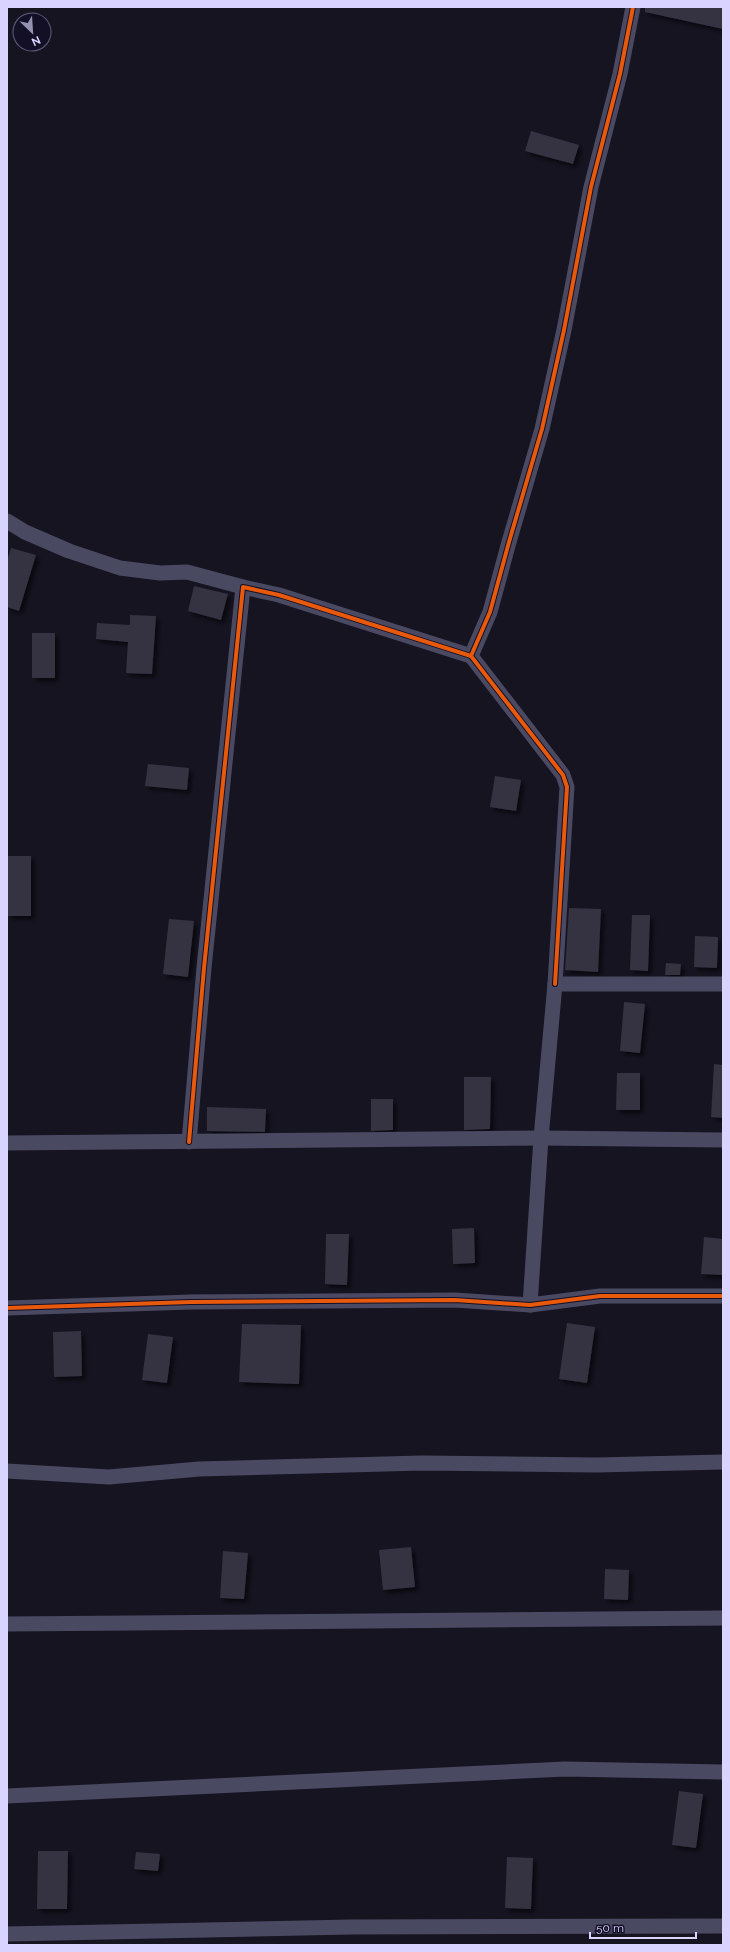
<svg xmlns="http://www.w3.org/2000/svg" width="730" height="1952" viewBox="0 0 730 1952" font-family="Raleway,sans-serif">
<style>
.building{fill:#343243;filter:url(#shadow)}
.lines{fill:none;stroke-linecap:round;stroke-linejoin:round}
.street{stroke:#4a4962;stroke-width:15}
.cycleway-casing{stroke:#130f26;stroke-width:6}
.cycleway{stroke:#e8590c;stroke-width:4}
</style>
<defs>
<filter id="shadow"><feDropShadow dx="3.5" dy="3.5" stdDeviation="2" flood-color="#0009"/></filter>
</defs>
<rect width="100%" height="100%" fill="#161421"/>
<g class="building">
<path d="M645,7H723V29L645,12Z"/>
<path d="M531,131L579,145L573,164L525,151Z"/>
<path d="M11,548L36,555L19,611L7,607V561Z"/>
<path d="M194,586L228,594L221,620L188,611Z"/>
<path d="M130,615L156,616L152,674L126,673L128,642L96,639L97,623L130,625Z"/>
<rect x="32" y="633" width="23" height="45"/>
<path d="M148,764L189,768L187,790L145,786Z"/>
<path d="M495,776L521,780L516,811L490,807Z"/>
<rect x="8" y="856" width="23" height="60"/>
<path d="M569,908L601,909L598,972L565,970Z"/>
<path d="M632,915H650L648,971L630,970Z"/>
<path d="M169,919L194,921L188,977L163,974Z"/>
<path d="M695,936L718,937L717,968L694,967Z"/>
<path d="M666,963L681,964L680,975H665Z"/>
<path d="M624,1002L645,1004L640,1053L620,1051Z"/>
<path d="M714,1064L723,1065V1118L711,1117Z"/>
<path d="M617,1073H640V1110H616Z"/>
<path d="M464,1077H491L490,1129L464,1130Z"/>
<path d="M371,1099H393V1130L371,1131Z"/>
<path d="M207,1107L266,1109L265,1132L207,1131Z"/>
<path d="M474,1228L475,1263L453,1264L452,1229Z"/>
<path d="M326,1234H349L347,1285L325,1284Z"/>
<path d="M704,1237L723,1239V1275L701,1274Z"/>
<path d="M567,1323L595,1327L587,1383L559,1379Z"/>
<path d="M242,1324L301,1325L299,1384L239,1382Z"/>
<path d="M81,1331L82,1376L54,1377L53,1332Z"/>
<path d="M148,1334L173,1337L167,1383L142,1380Z"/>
<path d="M411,1547L415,1587L383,1590L379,1550Z"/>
<path d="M223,1551L248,1553L244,1599L220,1598Z"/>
<path d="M605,1569L629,1570L628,1600L604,1599Z"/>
<path d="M679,1791L703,1794L696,1848L672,1845Z"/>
<path d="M38,1851H68L67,1909H37Z"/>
<path d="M136,1852L160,1854L158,1871L134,1869Z"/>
<path d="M507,1857L533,1858L531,1909L505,1908Z"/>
</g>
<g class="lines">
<g class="street">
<path d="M7,521L25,532L69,551L120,568L160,573L187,572L243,587"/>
<path d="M555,984L567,787L563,775L471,656L490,612L509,542L542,429L564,330L591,187L620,74L633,7"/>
<path d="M189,1142L204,968L243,587L279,595L471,656"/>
<path d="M7,1143L541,1138L723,1140"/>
<path d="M530,1305L541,1138L555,984H723"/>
<path d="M7,1308L191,1302L455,1300L530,1305L600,1296H723"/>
<path d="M7,1471L109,1477L199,1469L422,1463L597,1465L723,1462"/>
<path d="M7,1624L723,1618"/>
<path d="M7,1796L565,1769L723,1772"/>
<path d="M7,1934L351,1927L723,1926"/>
</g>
<g class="cycleway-casing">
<g id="cycleway">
<path d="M555,984L567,787L563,775L471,656L490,612L509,542L542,429L564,330L591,187L620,74L633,7"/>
<path d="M189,1142L204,968L243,587L279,595L471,656"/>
<path d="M7,1308L191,1302L455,1300L530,1305L600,1296H723"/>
</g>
</g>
<use href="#cycleway" class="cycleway"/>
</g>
<rect width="730" height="1952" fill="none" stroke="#d9d4ff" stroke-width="16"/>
<g transform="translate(32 32) rotate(155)"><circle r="19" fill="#130f26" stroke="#625e7d"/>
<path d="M0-3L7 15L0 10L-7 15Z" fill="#9591b1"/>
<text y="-6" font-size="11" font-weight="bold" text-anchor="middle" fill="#d9d4ff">N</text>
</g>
<path d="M590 1932v6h106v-6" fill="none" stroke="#d9d4ff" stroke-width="2"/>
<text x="596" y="1932" font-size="12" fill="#d9d4ff" stroke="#130f26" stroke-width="3" paint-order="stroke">50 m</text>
</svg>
